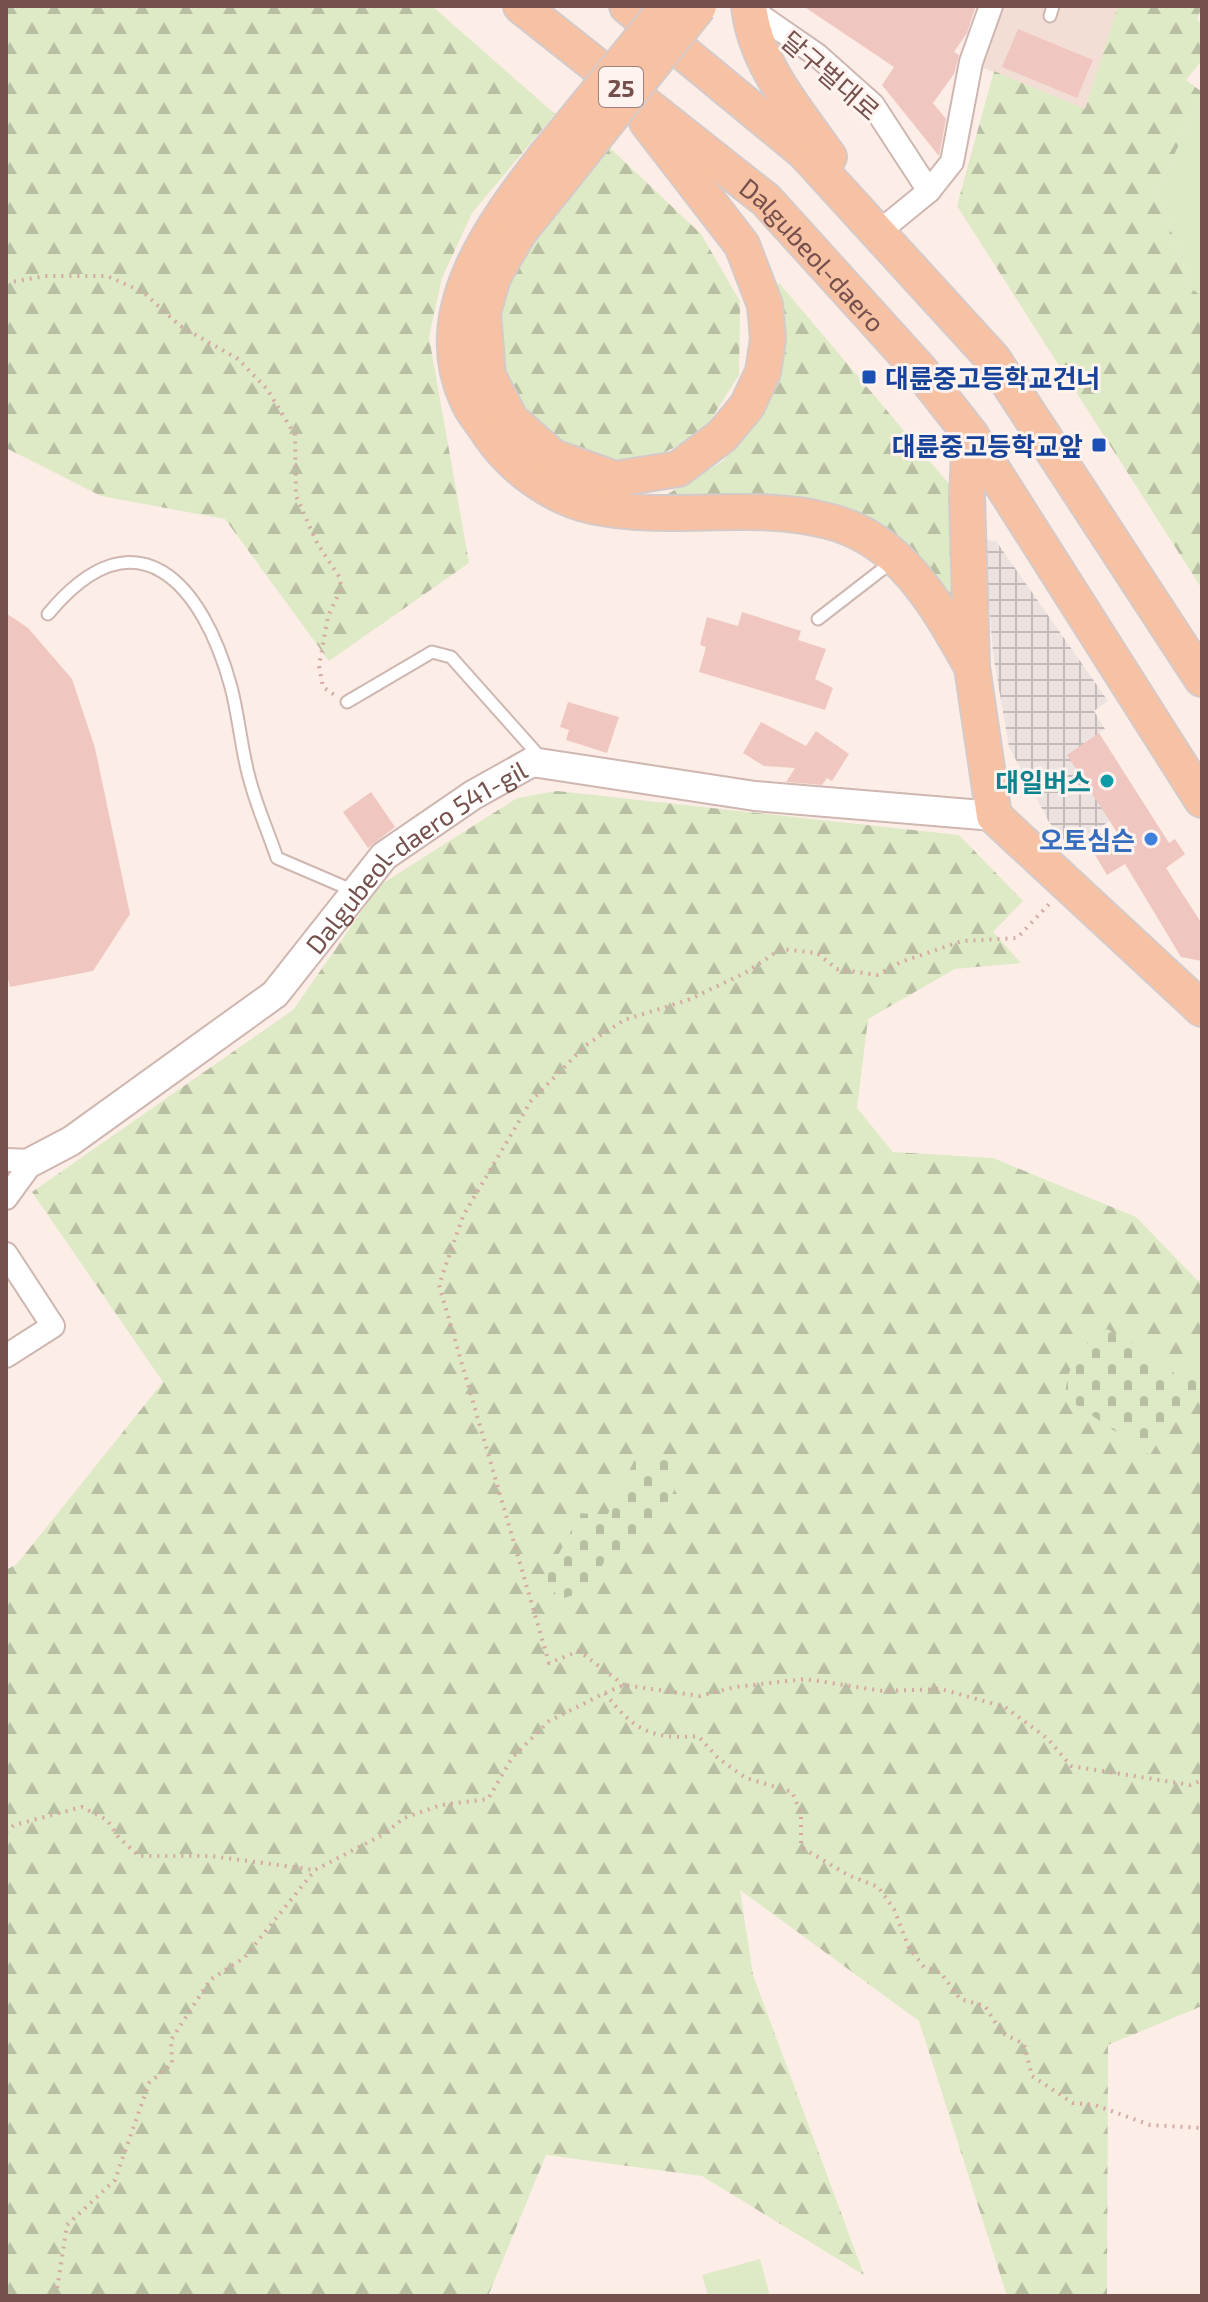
<svg xmlns="http://www.w3.org/2000/svg" width="1208" height="2302" viewBox="0 0 1208 2302" font-family="'Exo 2','Noto Sans KR',sans-serif">
<style>
.residential{fill:#f3ded6}
.industrial{fill:url(#industrial-grid)}
.forest{fill:url(#forest-firs)}
.cemetery{fill:url(#cemetery-stones)}
.park{fill:#dee9c6}
.building{fill:#f0c6c0}
.lines{fill:none;stroke-linecap:round;stroke-linejoin:round}
.service-casing{stroke:#cfb6b0;stroke-width:15}
.minor-casing{stroke:#cfb6b0;stroke-width:26}
.tertiary-casing{stroke:#cfb6b0;stroke-width:32}
.primary-casing{stroke:#d6cac9;stroke-width:38}
.path{stroke:#d5a9a3;stroke-width:4;stroke-dasharray:2 6;stroke-linecap:butt}
.service{stroke:#fff;stroke-width:11}
.minor{stroke:#fff;stroke-width:22}
.tertiary{stroke:#fff;stroke-width:28}
.primary{stroke:#f7c1a3;stroke-width:34}
.primary-bridge-casing{stroke:#d6cac9;stroke-width:38;stroke-linecap:butt}
.primary-bridge{stroke:#f7c1a3;stroke-width:34}
.transit-dot{fill:#1a4fb4;stroke:#fef3ee;stroke-width:3}
.culture-dot{fill:#0f9aa8;stroke:#fef3ee;stroke-width:3}
.shop-dot{fill:#3f7fe0;stroke:#fef3ee;stroke-width:3}
.labels{text-anchor:middle;dominant-baseline:central;stroke-width:6;stroke-linejoin:round;paint-order:stroke}
.shield{fill:#fef3ee;stroke:#9e817d;stroke-width:2}
.shield-label{font-size:24px;font-weight:bold;fill:#75504c}
.street-label{font-size:26px;fill:#75504c;stroke:#fef3ee}
.transit-label{font-size:26px;font-weight:bold;fill:#164399;stroke:#fef3ee;text-anchor:start}
.culture-label{font-size:26px;font-weight:bold;fill:#0d838f;stroke:#fef3ee;text-anchor:end}
.shop-label{font-size:26px;font-weight:bold;fill:#366cbe;stroke:#fef3ee;text-anchor:end}
</style>
<defs>
<pattern id="industrial-grid" width="8" height="8" patternUnits="userSpaceOnUse" patternTransform="scale(2)"><rect width="8" height="8" fill="#ece3e1"/><path d="M0 4h8M4 0v8" fill="none" stroke="#c4bab9"/></pattern>
<pattern id="forest-firs" width="22" height="20" patternUnits="userSpaceOnUse" patternTransform="scale(2)"><rect width="22" height="20" fill="#dee9c6"/><path d="M5 1l3.5 6h-7zM16 11l3.5 6h-7z" fill="#b9bfa3"/></pattern>
<pattern id="cemetery-stones" width="16" height="16" patternUnits="userSpaceOnUse" patternTransform="scale(2)"><rect width="16" height="16" fill="#dee9c6"/><path d="M2 7V4a2 2 0 0 1 4 0v3zM10 15v-3a2 2 0 0 1 4 0v3z" fill="#b9bfa3"/></pattern>
</defs>
<rect width="100%" height="100%" fill="#fceee7"/>
<path class="residential" d="M1003,6H1174L1075,174L957,206L994,72L978,66Z"/>
<path class="industrial" d="M984,540L996,541L1108,701L1094,711L1105,729L1068,755L1110,821L1069,846L1049,822L1009,747L993,654Z"/>
<g class="forest">
<path d="M6,6H432L555,114L472,213L442,278L429,337L469,563L329,661L225,519L101,496L6,448Z"/>
<path d="M1118,6H1202L1197,20L1202,24V60L1186,80L1202,92V97L1157,191L1192,289L1202,296V589L957,206L994,71L1085,109Z"/>
<path d="M607,145L701,234L740,301L739,375L701,435L637,465L570,454L517,413L498,367V313L523,249Z"/>
<path d="M771,284H780L954,490L952,609L914,554L656,501L723,461L765,406Z"/>
<path d="M557,791L959,835L1023,901L993,932L1021,963L955,969L868,1019L857,1108L893,1152L993,1158L1136,1217L1198,1281L1202,1278V2006L1108,2045L1107,2296H1007L919,2021L740,1890L753,1975L864,2275L702,2176L546,2155L488,2296H6V1570L17,1564L163,1382L32,1192L293,1010L380,885L517,798Z"/>
</g>
<g class="cemetery">
<path d="M1107,1329L1152,1354L1185,1383L1202,1352V1394L1173,1417L1150,1455L1065,1397C1068,1364 1078,1347 1107,1329Z"/>
<path d="M671,1456L674,1491L657,1519L633,1542L605,1560L589,1590L561,1599L544,1581L581,1513L607,1516L635,1459Z"/>
</g>
<g class="park">
<path d="M1200,101L1202,103V296L1192,289L1157,191Z"/>
<path d="M760,2259L770,2296H708L702,2275Z"/>
</g>
<g class="building">
<path d="M803,6H976L967,33L954,52L959,55L954,74L933,103L946,119L939,156L882,85L894,67Z"/>
<path d="M1018,29L1093,60L1077,98L1002,67Z"/>
<path d="M742,612L801,631L798,640L826,649L815,679L833,688L825,710L699,672L706,647L700,645L707,617L738,626Z"/>
<path d="M6,613L28,628L72,679L95,748L130,914L93,971L10,987L6,972Z"/>
<path d="M568,702L619,717L607,753L566,740L569,730L560,727Z"/>
<path d="M761,722L806,746L816,731L849,754L832,781L827,778L822,785L786,782L795,768L764,766L743,753Z"/>
<path d="M1099,733L1169,843L1175,839L1185,854L1166,868L1202,924V961L1181,957L1125,864L1107,875L1092,850L1118,834L1067,755Z"/>
<path d="M371,792L395,827L368,848L343,812Z"/>
</g>
<g class="lines">
<g class="service-casing">
<g id="service">
<path d="M1050,16L1053,6"/>
<path d="M48,614C137,507 203,584 231,687C239,717 241,748 249,777C256,805 268,831 277,858L354,891"/>
<path d="M818,619L893,561"/>
<path d="M347,702L432,652L451,657L540,757"/>
</g>
</g>
<g class="minor-casing">
<g id="minor">
<path d="M749,8L817,55L873,105L929,191"/>
<path d="M880,231L929,191L952,162L971,62L991,6"/>
<path d="M6,1160L33,1161"/>
<path d="M6,1198L33,1161"/>
<path d="M6,1254L53,1326L6,1356"/>
</g>
</g>
<g class="tertiary-casing">
<g id="tertiary">
<path id="s1" d="M33,1161L71,1141L275,994L384,856L473,795L532,762L755,796L994,816"/>
</g>
</g>
<g class="primary-casing">
<g id="primary">
<path id="s2" d="M521,6L766,200L919,369L970,434L1202,800"/>
<path d="M627,6L804,152L993,359L1202,679"/>
<path d="M749,6C755,64 797,111 829,157"/>
<path d="M544,158C493,225 427,311 467,399C472,412 483,423 490,435C513,468 552,497 592,506C670,523 752,501 828,521C902,539 938,607 972,667"/>
<path d="M565,175L519,232L493,277L483,313L488,376L511,420L553,457L615,479L678,469L722,436L747,406L763,372L768,339L765,305L742,245L647,122"/>
<path d="M970,434L967,496L972,667L994,816L1202,1009"/>
</g>
</g>
<g class="path">
<path d="M6,283L45,276H107L143,292L180,326L238,359L267,389L295,435L296,496L317,543L340,578L341,589L328,616L319,666L323,687L336,696"/>
<path d="M624,1685L579,1651L549,1663L439,1285L463,1216L531,1101L586,1045L624,1020L688,1000L745,973L781,949L817,953L837,969L877,975L901,962L962,941L1017,938L1051,902"/>
<path d="M605,1693L624,1685L700,1696L735,1687L805,1679L883,1691L941,1689L1005,1707L1048,1739L1071,1766L1190,1785L1202,1780"/>
<path d="M6,1832L14,1825L82,1807L107,1820L119,1838L139,1856H211L315,1870"/>
<path d="M56,2296L67,2225L115,2180L149,2083L172,2064L171,2040L210,1980L244,1958L315,1870L384,1834L404,1818L441,1805L488,1799L512,1758L549,1721L605,1693C633,1730 652,1740 698,1736L719,1759L746,1778L792,1792L801,1813V1847L848,1875L878,1887L894,1909L909,1948L924,1967L941,1973L960,1999L985,2006L1002,2033L1024,2044L1032,2076L1073,2103L1095,2105L1150,2125L1202,2128"/>
</g>
<use href="#service" class="service"/>
<use href="#minor" class="minor"/>
<use href="#tertiary" class="tertiary"/>
<use href="#primary" class="primary"/>
<g class="primary-bridge-casing">
<g id="primary-bridge">
<path d="M544,158L668,6"/>
<path d="M565,175L699,6"/>
</g>
</g>
<use href="#primary-bridge" class="primary-bridge"/>
</g>
<g class="transit-dot">
<rect x="861" y="369" width="16" height="16" rx="4"/>
<rect x="1091" y="437" width="16" height="16" rx="4"/>
</g>
<circle class="culture-dot" cx="1107" cy="781" r="8"/>
<circle class="shop-dot" cx="1151" cy="839" r="8"/>
<g class="labels">
<rect class="shield" x="599" y="67" width="44" height="40" rx="6"/>
<g class="shield-label">
<text x="621" y="87">25</text>
</g>
<g class="street-label">
<text transform="translate(831 75) rotate(41)">달구벌대로</text>
<text stroke="none"><textPath href="#s2" startOffset="384">Dalgubeol-daero</textPath></text>
<text stroke="none"><textPath href="#s1" startOffset="494">Dalgubeol-daero 541-gil</textPath></text>
</g>
<g class="transit-label">
<text x="885" y="377">대륜중고등학교건너</text>
<text x="1083" y="445" text-anchor="end">대륜중고등학교앞</text>
</g>
<g class="culture-label">
<text x="1091" y="781">대일버스</text>
</g>
<g class="shop-label">
<text x="1135" y="839">오토심슨</text>
</g>
</g>
<rect width="1208" height="2302" fill="none" stroke="#75504c" stroke-width="16"/>
</svg>
